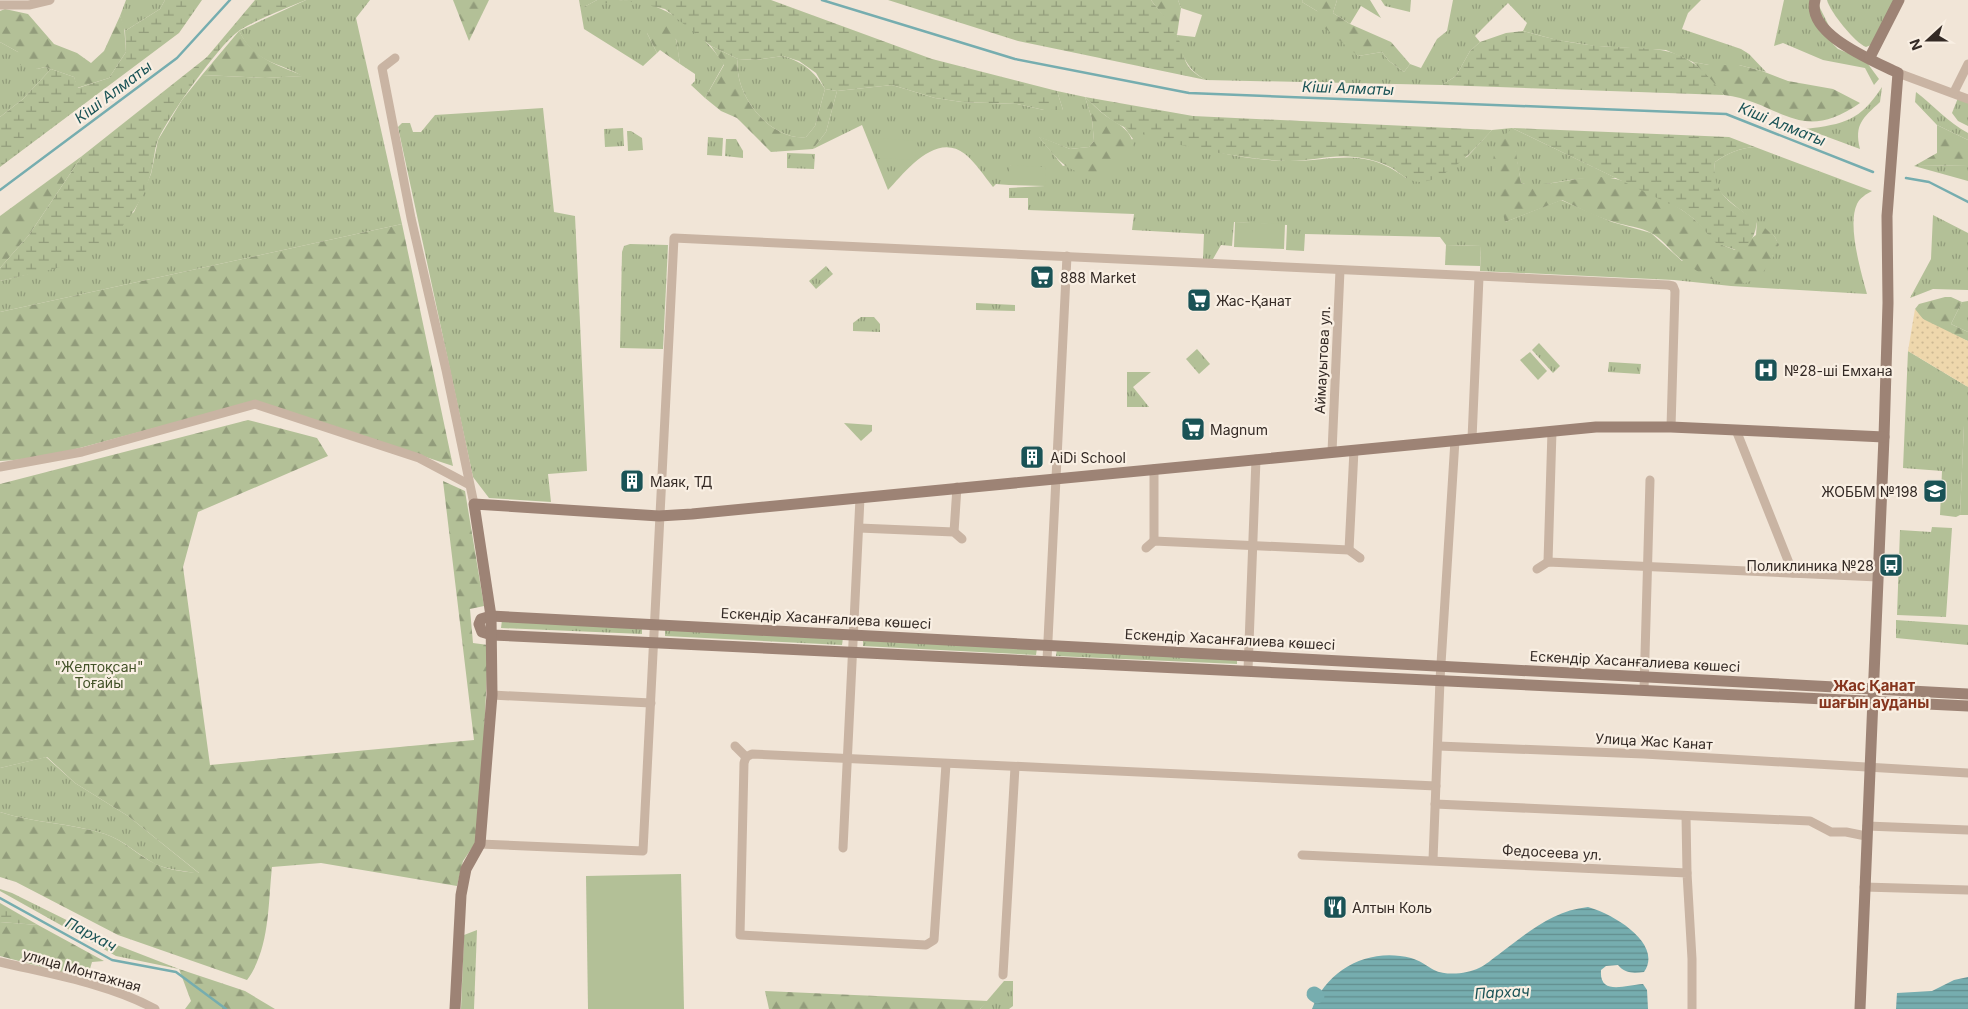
<svg xmlns="http://www.w3.org/2000/svg" width="1968" height="1009" viewBox="0 0 1968 1009" font-family="Inter,sans-serif">
<style>
.grass{fill:url(#grass-tufts)}
.forest{fill:url(#forest-firs)}
.wetland{fill:url(#wetland-marsh)}
.sand{fill:url(#sand-dots)}
.pitch{fill:#b3c097}
.water{fill:url(#water-rules)}
.lines{fill:none;stroke-linecap:round;stroke-linejoin:round}
.stream{stroke:#76adaf;stroke-width:2.5}
.river{stroke:#76adaf;stroke-width:15}
.street{stroke:#c9b4a3;stroke-width:9}
.secondary{stroke:#9d8375;stroke-width:11}
.labels{text-anchor:middle;dominant-baseline:central;stroke-width:4.5;stroke-linejoin:round;paint-order:stroke}
.poi-label{font-size:14px;fill:#342a25;stroke:#f9efe3;text-anchor:start}
.street-label{font-size:14px;fill:#342a25;stroke:#f9efe3}
.park-label{font-size:14px;fill:#445329;stroke:#f9efe3}
.water-label{font-size:15px;font-style:italic;fill:#1a5356;stroke:#f9efe3}
.neighbourhood-label{font-size:15px;font-weight:bold;fill:#85341d;stroke:#f9efe3}
</style>
<defs>
<pattern id="grass-tufts" width="24" height="20" patternUnits="userSpaceOnUse" patternTransform="scale(1.25)"><rect width="24" height="20" fill="#b3c097"/><path d="M3 7l-1-3M5 7V3M7 7l1-3M15 17l-1-3M17 17v-4M19 17l1-3" fill="none" stroke="#929c7b"/></pattern>
<pattern id="forest-firs" width="22" height="20" patternUnits="userSpaceOnUse" patternTransform="scale(1.25)"><rect width="22" height="20" fill="#b3c097"/><path d="M5 1l3.5 6h-7zM16 11l3.5 6h-7z" fill="#929c7b"/></pattern>
<pattern id="wetland-marsh" width="20" height="14" patternUnits="userSpaceOnUse" patternTransform="scale(1.25)"><rect width="20" height="14" fill="#b3c097"/><path d="M1 5h8M5 5V1M11 12h8M15 12V8" fill="none" stroke="#929c7b"/></pattern>
<pattern id="sand-dots" width="8" height="8" patternUnits="userSpaceOnUse" patternTransform="scale(1.25)"><rect width="8" height="8" fill="#eed7ac"/><path d="M2 2h.1M6 6h.1" fill="none" stroke="#cdb994" stroke-width="1.8" stroke-linecap="round"/></pattern>
<pattern id="water-rules" width="6" height="5" patternUnits="userSpaceOnUse" patternTransform="scale(1.25)"><rect width="6" height="5" fill="#76adaf"/><path d="M0 2.5h6" fill="none" stroke="#628d8e"/></pattern>
</defs>
<rect width="100%" height="100%" fill="#f1e5d7"/>
<g class="grass">
<path d="M126,0H165L160,9L125,31L120,16Z"/>
<path d="M306,0H370L356,18L402,224L0,312V281L61,266L134,212L151,174L158,140L182,100L202,75L265,78L302,76C274,60 256,64 239,31Z"/>
<path d="M579,0H597L584,7C597,4 610,1 623,0C664,0 702,32 724,64L705,98L691,85L695,81V74L680,64L676,39L647,33L657,53L643,66L584,29Z"/>
<path d="M1178,0H1303L1302,2L1317,11L1358,56L1382,52L1389,61L1404,72L1410,64L1421,68L1437,39L1447,31L1453,0H1701L1688,13L1682,29L1741,49L1749,54L1766,72L1739,65H1709L1693,62L1666,50L1595,46L1557,40L1523,31L1527,23L1508,3L1475,36L1480,42L1470,51L1456,76L1442,85L1206,80C1186,69 1182,55 1177,35L1195,37L1202,15L1181,8Z"/>
<path d="M1337,0H1370L1381,18L1361,6L1350,24L1333,13Z"/>
<path d="M1381,0H1411L1410,12L1385,6Z"/>
<path d="M1784,0H1816L1829,26L1833,44L1838,49L1865,60L1879,79L1874,85L1865,68L1823,60L1783,43L1774,46Z"/>
<path d="M1827,0H1894L1871,45L1866,47C1855,43 1830,12 1827,0Z"/>
<path d="M0,42L18,52L37,69L45,67L51,69L23,99L0,117Z"/>
<path d="M783,56C803,62 814,71 825,89L815,126L806,137C770,141 733,94 738,59L756,60Z"/>
<path d="M892,85L935,98L962,102L1017,104L1044,110H1063L1057,91L1085,97L1092,119L1094,141L1089,147L1070,149L1039,137L1063,166L1133,139L1124,127C1163,139 1202,150 1243,157C1257,159 1274,161 1289,161C1336,161 1363,146 1406,178L1467,157L1492,130L1512,128L1616,178L1576,179L1534,186L1521,183L1511,129L1505,222L1561,200L1612,222L1651,233L1682,261L1779,246L1775,237C1761,224 1722,200 1716,185C1713,178 1714,169 1715,162C1728,153 1740,148 1755,147L1872,191C1866,194 1860,198 1857,204C1847,225 1861,272 1867,294L1731,286L1674,280L1480,271L1481,246L1446,245L1440,237L1305,234L1304,251L1286,250L1287,225L1234,222L1232,246L1221,245L1213,259H1203L1204,234L1132,230L1134,214L1028,210V198H1009V188L1045,186L1010,165L1009,185L996,184L993,187C984,176 976,163 965,154C936,131 905,172 888,190L862,125L813,149L826,132L837,91Z"/>
<path d="M1882,87L1880,102C1863,118 1854,124 1860,149L1806,129C1844,124 1860,121 1882,87Z"/>
<path d="M1916,92C1934,106 1948,122 1968,133V140L1937,125L1915,102Z"/>
<path d="M1958,98L1968,103V126L1958,121L1952,113Z"/>
<path d="M543,108L554,212L575,216L587,471L548,474L551,502L489,498L473,477L398,127L402,123H410L413,132H421L435,115Z"/>
<path d="M623,128L624,146L605,147L604,129Z"/>
<path d="M627,131H631L642,138L643,150L628,151Z"/>
<path d="M708,137L723,138L722,156L707,155Z"/>
<path d="M726,139H736L743,151V158L725,156Z"/>
<path d="M787,153L815,154L814,169L787,168Z"/>
<path d="M1968,165V181L1914,166Z"/>
<path d="M1933,215L1968,233V290L1933,289L1910,298L1931,259Z"/>
<path d="M630,244L668,245L663,349L620,348L622,252L624,246Z"/>
<path d="M826,266L833,274L816,289L809,281Z"/>
<path d="M1968,301V332L1951,324L1962,302Z"/>
<path d="M976,303L1015,305V311L976,310Z"/>
<path d="M861,317H874L880,324V332L853,331V323Z"/>
<path d="M1539,343L1560,366L1553,373L1532,350Z"/>
<path d="M1197,349L1210,364L1199,374L1186,359Z"/>
<path d="M1908,351L1968,387V425H1964L1960,515L1956,517L1940,515L1942,471L1903,468Z"/>
<path d="M1609,362L1641,364L1640,374L1608,372Z"/>
<path d="M1127,372H1151L1133,387L1149,407H1127Z"/>
<path d="M844,423L872,425V431L861,441Z"/>
<path d="M1932,527L1952,528L1946,617L1897,615L1900,530L1931,532Z"/>
<path d="M502,620L642,628V634L501,628Z"/>
<path d="M1896,620L1968,625V645L1896,638Z"/>
<path d="M665,629L843,638L842,645L665,636Z"/>
<path d="M863,639L1037,648L1036,655L863,646Z"/>
<path d="M1057,648L1237,657V664L1056,656Z"/>
<path d="M46,757L75,783L128,816L200,874C185,871 169,870 155,864C138,855 124,840 105,834C71,823 34,823 0,812V768Z"/>
<path d="M0,889L12,893L117,945L179,969L116,956L0,891Z"/>
<path d="M477,930L474,1009H461L464,935Z"/>
<path d="M1004,981H1013V1006L1009,1009H980Z"/>
</g>
<g class="forest">
<path d="M453,0H489L469,41Z"/>
<path d="M1151,0H1178L1181,8L1177,35Z"/>
<path d="M1303,0H1337L1333,13L1350,24L1391,42L1410,64L1404,72L1389,61L1382,52L1358,56L1320,24L1317,11L1302,2Z"/>
<path d="M5,9L28,14L54,44L77,53L91,63L104,51L120,16L124,25L126,52L109,78L77,88L74,77L45,67L37,69L20,65L18,52L0,42V11Z"/>
<path d="M655,23C678,23 677,46 680,64L660,50L657,53L647,33L650,27Z"/>
<path d="M239,31C254,59 275,64 304,76L265,78L202,75Z"/>
<path d="M711,46L738,59C733,94 770,141 806,137L815,126L825,89L837,91L826,132L813,149L771,152L737,118L721,111L705,98L724,65Z"/>
<path d="M1693,62L1709,65H1739L1762,71L1788,81L1833,89L1860,103C1799,146 1779,101 1724,95Z"/>
<path d="M1085,97C1092,103 1099,111 1106,116C1121,126 1132,130 1134,149L1115,166L1096,177C1063,170 1059,161 1038,136L1070,149L1089,147L1094,141L1092,119Z"/>
<path d="M1937,125L1968,140V165L1914,166L1937,153Z"/>
<path d="M1512,128L1521,183C1552,189 1586,171 1616,179C1635,183 1680,206 1694,219C1713,236 1709,241 1735,250L1756,235L1757,221L1775,237L1779,245C1757,299 1722,291 1683,261C1672,253 1663,239 1651,233C1641,227 1626,226 1614,222C1596,217 1579,208 1562,200L1505,222L1492,166L1496,144Z"/>
<path d="M82,156L29,235L0,268V216Z"/>
<path d="M402,224L453,466L256,401L42,458L0,461V312Z"/>
<path d="M1945,297H1951L1962,302L1951,324L1968,332V341C1952,335 1923,326 1915,309L1919,304Z"/>
<path d="M248,420L317,438L328,456L198,512L183,567L210,765L474,740L443,481L465,491L484,606L470,609L473,643L488,645L484,739L476,842L463,861L457,886L321,863L272,867C268,904 270,949 247,980L118,935L16,882L0,877V812C34,823 70,823 105,834C124,840 137,855 154,863C167,870 185,872 199,873L128,816L75,783L47,757L0,768V484Z"/>
<path d="M0,922L38,925L104,961L92,962L87,979L0,956Z"/>
<path d="M179,969L245,991L275,1009H185L191,1001Z"/>
<path d="M765,991L988,1001L980,1009H769Z"/>
</g>
<g class="wetland">
<path d="M165,0H202L179,33L0,167V117L23,99L51,69L74,77L78,88L109,78L126,52L125,31L160,9Z"/>
<path d="M255,0H306C284,9 260,18 240,30C220,43 168,117 158,140C154,150 154,162 151,173C141,207 118,238 88,256C62,270 28,274 0,281V268L29,235L82,156L207,57Z"/>
<path d="M597,0H771L932,59L1057,91L1063,110H1044L1017,104L962,102L935,98L892,85L837,91L825,89L816,73L799,61L783,56L756,60L738,59L711,46L665,9L624,0L582,8Z"/>
<path d="M888,0H1151C1159,11 1171,23 1177,35C1187,58 1180,66 1206,80L1018,41Z"/>
<path d="M1523,31C1548,38 1573,44 1599,46C1661,51 1682,40 1724,95L1442,85L1456,76L1470,51L1480,42L1506,33Z"/>
<path d="M1085,97L1193,116L1492,130C1477,147 1445,182 1420,182C1407,182 1400,172 1390,167C1379,161 1366,158 1354,157C1332,154 1308,162 1286,161C1241,159 1165,145 1124,127C1108,120 1097,108 1085,97Z"/>
<path d="M1512,128L1729,137L1755,147C1740,148 1728,153 1715,162C1710,194 1734,205 1757,221C1755,237 1751,244 1736,250L1716,243L1694,219L1682,210Z"/>
<path d="M0,903L38,925L0,922Z"/>
</g>
<path class="sand" d="M1915,309L1923,319L1968,341V387L1908,351Z"/>
<g class="pitch">
<path d="M879,138L916,141L915,160L878,158Z"/>
<path d="M1009,165L1046,167L1045,186L1009,185Z"/>
<path d="M1235,222L1285,224L1284,249L1234,247Z"/>
<path d="M1446,245L1481,246L1480,266L1445,265Z"/>
<path d="M1530,352L1547,371L1538,380L1520,360Z"/>
<path d="M1964,424L1968,425V515H1960Z"/>
<path d="M681,874L684,1009H588L586,876Z"/>
</g>
<g class="water">
<path d="M1588,907C1611,913 1664,943 1644,972C1634,973 1625,974 1618,965L1606,966L1601,970C1599,996 1625,985 1643,984L1647,990L1648,1009H1312C1327,969 1369,947 1411,958C1419,960 1427,966 1434,970C1446,976 1467,974 1479,968C1486,965 1492,959 1498,955C1526,934 1551,911 1588,907Z"/>
<path d="M1968,977V1009H1896L1897,993L1932,991L1954,980Z"/>
</g>
<g class="lines">
<g class="stream">
<path d="M822,0L1015,59L1189,93L1726,114L1873,172"/>
<path d="M1906,178L1929,182L1968,202"/>
<path d="M0,190L177,58L230,0"/>
<path d="M0,898L112,960L176,972L226,1009"/>
</g>
<path class="river" d="M1314,994L1317,996"/>
<g class="street">
<path d="M0,5H29L50,0"/>
<path d="M395,58L382,68L411,218L446,370L474,504"/>
<path d="M1898,73L1968,99"/>
<path d="M1954,92L1968,64"/>
<path d="M1736,430L1793,573"/>
<path d="M1472,439L1479,277"/>
<path d="M1332,452L1340,270"/>
<path d="M0,467L82,452L255,404L419,458L468,484"/>
<path d="M859,528L954,532L962,539"/>
<path d="M954,532L957,487"/>
<path d="M1154,541V469"/>
<path d="M1146,548L1154,541L1349,550L1360,558"/>
<path d="M1349,550L1354,450"/>
<path d="M1548,562L1552,431"/>
<path d="M1537,569L1548,562L1878,577"/>
<path d="M1047,660L1067,256"/>
<path d="M1248,670L1256,459"/>
<path d="M1644,690L1650,480"/>
<path d="M492,695L651,703"/>
<path d="M735,746L746,757"/>
<path d="M1438,746L1644,754L1968,773"/>
<path d="M746,757L752,754L1436,786"/>
<path d="M746,757L744,763L740,935L926,945L934,940L946,764"/>
<path d="M1435,804L1810,821L1831,832H1846L1866,836"/>
<path d="M1686,816L1687,873"/>
<path d="M1867,826L1968,830"/>
<path d="M480,844L643,851L674,238L1668,285L1673,286L1675,291L1671,427"/>
<path d="M843,848L860,498"/>
<path d="M1302,855L1687,873L1692,959V1009"/>
<path d="M1433,860L1440,680L1455,440"/>
<path d="M1864,887L1968,890"/>
<path d="M0,962C50,974 110,984 155,1009"/>
<path d="M1003,975L1015,767"/>
</g>
<g class="secondary">
<path d="M1815,0C1806,34 1872,60 1898,73L1887,216L1888,303L1884,437L1860,1009"/>
<path d="M1870,57L1899,0"/>
<path d="M1968,694L491,616L481,619L479,624L482,632L492,635L1968,706"/>
<path d="M455,1009L461,895L466,869L480,844L492,695L491,616L474,504L659,516L692,514L1596,427H1671L1884,437"/>
</g>
</g>
<defs>
<g id="supermarket-square" transform="scale(1.25)"><rect x="-9" y="-9" width="18" height="18" rx="4" fill="#1a5356" stroke="#f9efe3"/><path d="M-6-5.5h2.5l.6 2H6L4.5 2H-2.5L-4.4-4H-6ZM-1.5 3.2a1.3 1.3 0 1 0 .1 0ZM3 3.2a1.3 1.3 0 1 0 .1 0Z" fill="#fff"/></g>
<g id="hospital-square" transform="scale(1.25)"><rect x="-9" y="-9" width="18" height="18" rx="4" fill="#1a5356" stroke="#f9efe3"/><path d="M-5-5h3v3.5h4V-5h3V5h-3V1.5h-4V5h-3Z" fill="#fff"/></g>
<g id="building-square" transform="scale(1.25)"><rect x="-9" y="-9" width="18" height="18" rx="4" fill="#1a5356" stroke="#f9efe3"/><path d="M-4-6H4V6H1V3H-1V6H-4ZM-2.5-4.3h1.7v1.8h-1.7ZM.8-4.3h1.7v1.8H.8ZM-2.5-1h1.7V.8h-1.7ZM.8-1h1.7V.8H.8Z" fill="#fff"/></g>
<g id="school-square" transform="scale(1.25)"><rect x="-9" y="-9" width="18" height="18" rx="4" fill="#1a5356" stroke="#f9efe3"/><path d="M0-5L7-2L0 1L-7-2ZM-4 1L0 2.5L4 1V4Q0 6-4 4Z" fill="#fff"/></g>
<g id="bus-square" transform="scale(1.25)"><rect x="-9" y="-9" width="18" height="18" rx="4" fill="#1a5356" stroke="#f9efe3"/><path d="M-5-6H5V4H4V6H2V4H-2V6H-4V4H-5ZM-3.5-4V0h7V-4ZM-3.5 1.2v1.5H-2V1.2ZM2 1.2v1.5H3.5V1.2Z" fill="#fff"/></g>
<g id="restaurant-square" transform="scale(1.25)"><rect x="-9" y="-9" width="18" height="18" rx="4" fill="#1a5356" stroke="#f9efe3"/><path d="M-5-6h1v4h1v-4h1v4h1v-4h1v5L-1.5 .5V6h-2V.5L-5-1ZM5-6V6H3V1.5H1.5Q1.5-4 5-6Z" fill="#fff"/></g>
</defs>
<g fill-rule="evenodd">
<use href="#supermarket-square" x="1042" y="277"/>
<use href="#supermarket-square" x="1199" y="300"/>
<use href="#hospital-square" x="1766" y="370"/>
<use href="#supermarket-square" x="1193" y="429"/>
<use href="#building-square" x="1032" y="457"/>
<use href="#building-square" x="632" y="481"/>
<use href="#school-square" x="1935" y="491"/>
<use href="#bus-square" x="1891" y="565"/>
<use href="#restaurant-square" x="1335" y="907"/>
</g>
<g class="labels">
<g class="poi-label">
<text x="1060" y="277">888 Market</text>
<text x="1216" y="300">Жас-Қанат</text>
<text x="1784" y="370">№28-ші Емхана</text>
<text x="1210" y="429">Magnum</text>
<text x="1050" y="457">AiDi School</text>
<text x="650" y="481">Маяк, ТД</text>
<text x="1918" y="491" text-anchor="end">ЖОББМ №198</text>
<text x="1874" y="565" text-anchor="end">Поликлиника №28</text>
<text x="1352" y="907">Алтын Коль</text>
</g>
<g class="street-label">
<text transform="translate(1322 360) rotate(-87)">Аймауытова ул.</text>
<text transform="translate(826 618) rotate(3)">Ескендір Хасанғалиева көшесі</text>
<text transform="translate(1230 639) rotate(3)">Ескендір Хасанғалиева көшесі</text>
<text transform="translate(1635 661) rotate(3)">Ескендір Хасанғалиева көшесі</text>
<text transform="translate(1654 741) rotate(3)">Улица Жас Канат</text>
<text transform="translate(1552 852) rotate(3)">Федосеева ул.</text>
<text transform="translate(82 970) rotate(16)">улица Монтажная</text>
</g>
<g class="park-label">
<text x="99" y="666">"Желтоқсан"<tspan x="99" dy="16">Тоғайы</tspan></text>
</g>
<g class="water-label">
<text transform="translate(1348 88) rotate(2)">Кіші Алматы</text>
<text transform="translate(113 92) rotate(-37)">Кіші Алматы</text>
<text transform="translate(1782 124) rotate(22)">Кіші Алматы</text>
<text transform="translate(91 934) rotate(28)">Пархач</text>
<text transform="translate(1502 992) rotate(-3)">Пархач</text>
</g>
<g class="neighbourhood-label">
<text x="1874" y="685">Жас Қанат<tspan x="1874" dy="17">шағын ауданы</tspan></text>
</g>
</g>
<g transform="translate(1928 40) rotate(249)" stroke="#f9efe3" stroke-width="4" paint-order="stroke">
<path d="M0-4L9 19L0 12L-9 19Z" fill="#342a25"/>
<text y="-8" font-size="14" font-weight="bold" text-anchor="middle" fill="#342a25">N</text>
</g>
</svg>
